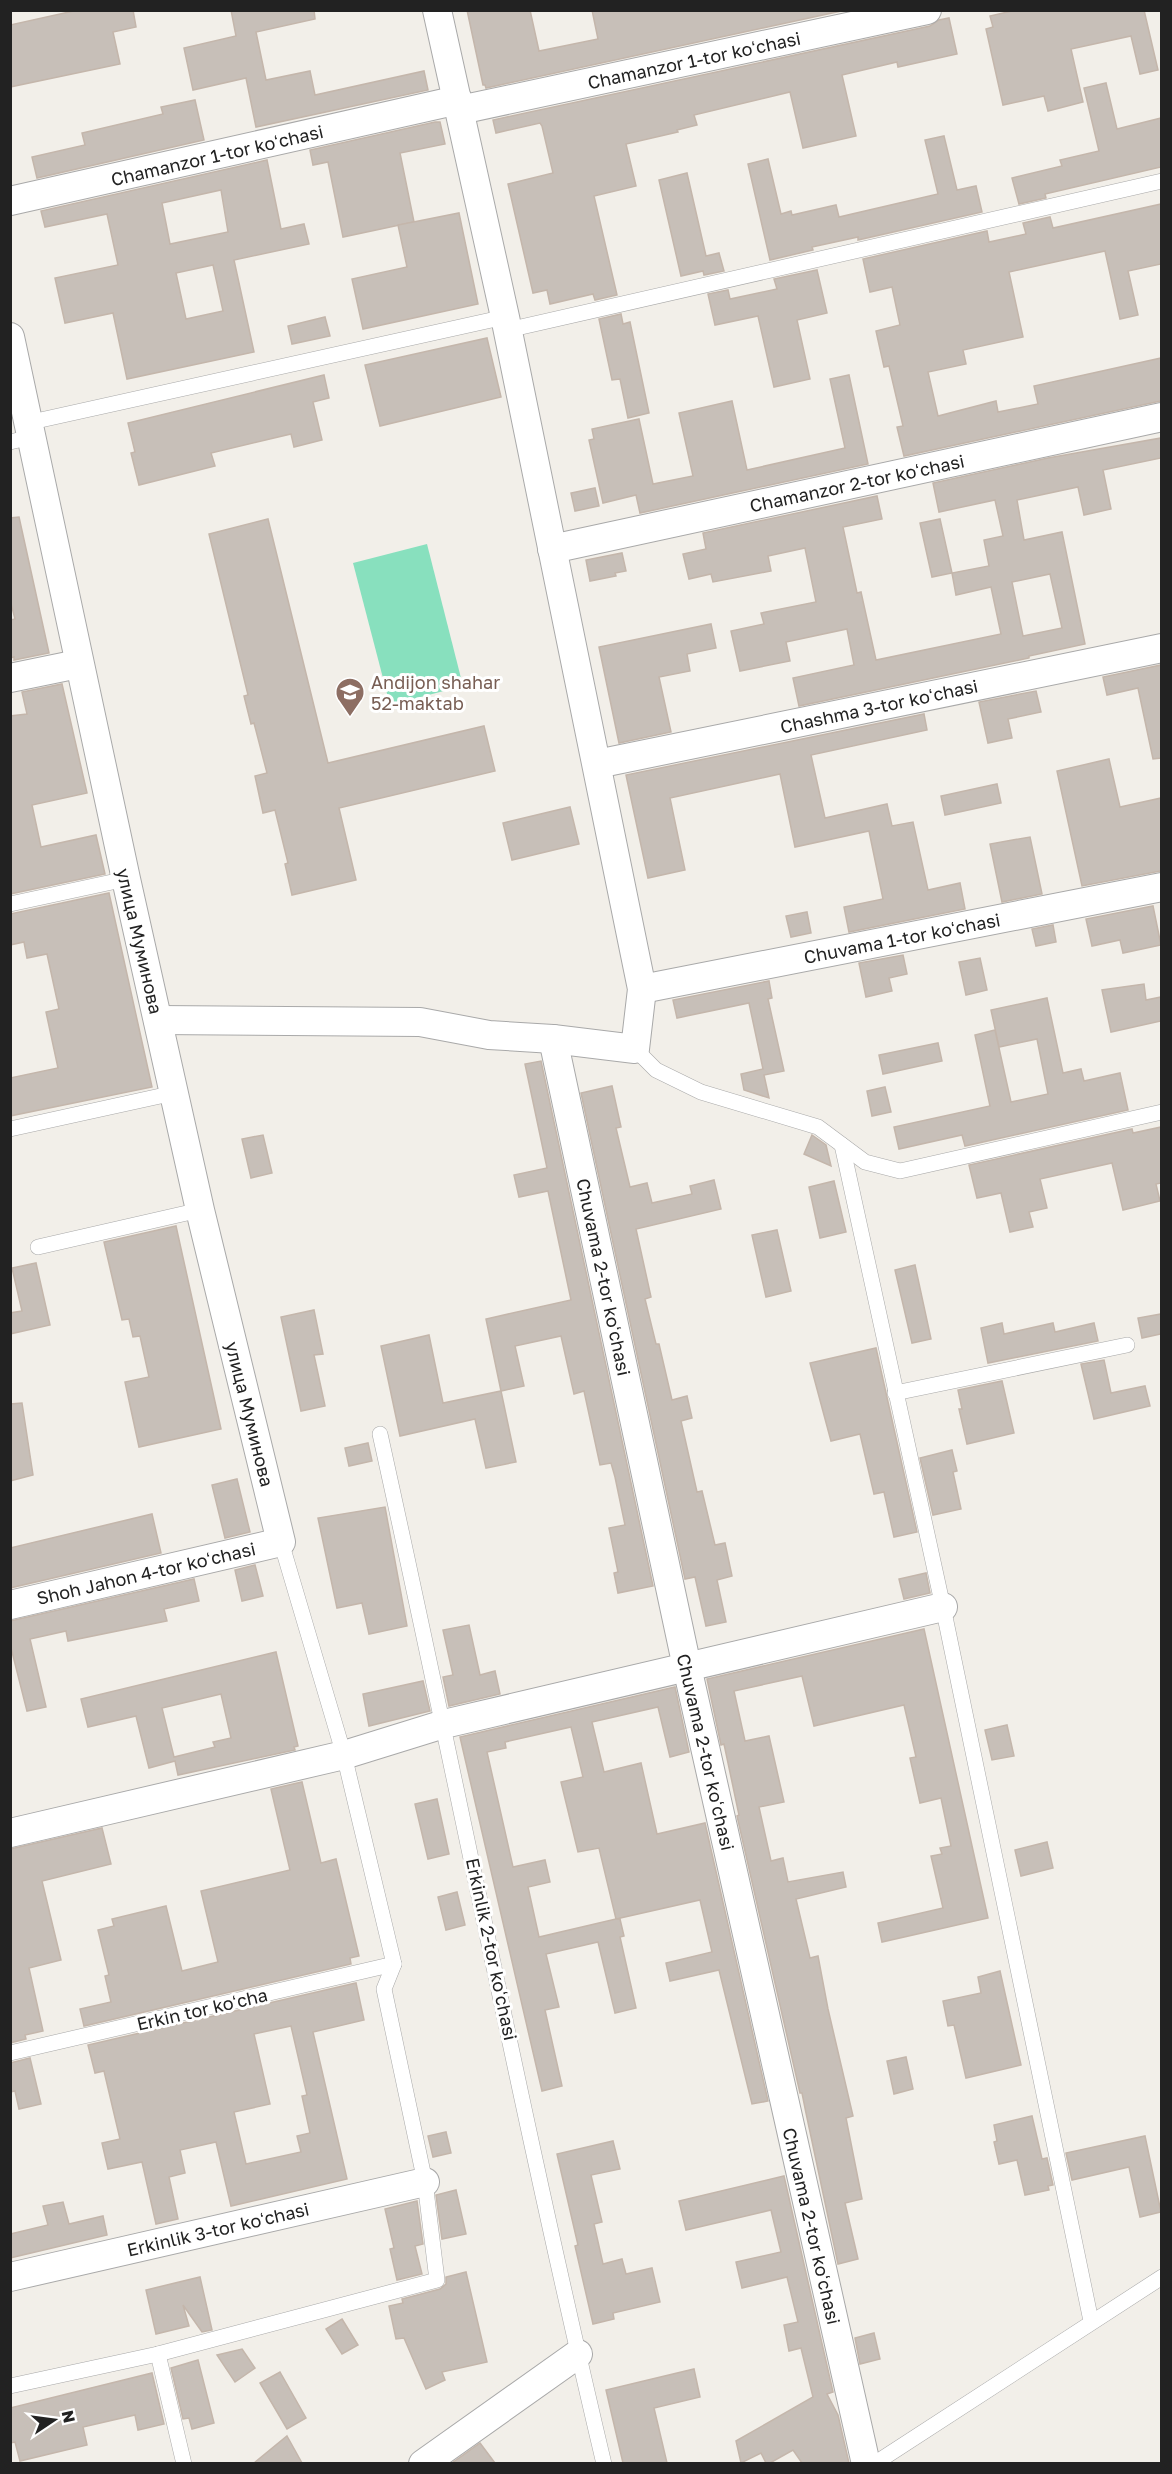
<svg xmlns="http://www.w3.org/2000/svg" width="1172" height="2474" viewBox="0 0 1172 2474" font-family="'Golos Text',sans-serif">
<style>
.pitch{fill:#88e0be}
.building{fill:#c7bfb8;stroke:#c4b6ab;stroke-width:1.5;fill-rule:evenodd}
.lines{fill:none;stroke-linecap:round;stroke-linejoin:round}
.lane-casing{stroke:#a9a9a9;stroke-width:16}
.street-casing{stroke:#a9a9a9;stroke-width:30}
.lane{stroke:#fff;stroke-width:15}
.street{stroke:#fff;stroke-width:28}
.labels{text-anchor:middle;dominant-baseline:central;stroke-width:6;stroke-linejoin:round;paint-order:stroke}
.street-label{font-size:18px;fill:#222;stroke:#fff}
.education-label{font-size:18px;fill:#785e54;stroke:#fff;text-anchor:start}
</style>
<rect width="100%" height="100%" fill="#f2efe9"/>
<path class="pitch" d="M427,544L463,686L390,705L353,563Z"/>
<g class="building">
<path d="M78,10H133L136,27L113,32L120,64L10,87V25Z"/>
<path d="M231,10H314L315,19L256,32L266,80L310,71L315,95L424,71L428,90L256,127L246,78L193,90L184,48L236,36Z"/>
<path d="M467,10H530L539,51L598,39L592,10H846L486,88L485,85H483Z"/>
<path d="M1016,10H1144L1158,70L1140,74L1131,36L1071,49L1083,102L1048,111L1044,96L1003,105L986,29L993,27L990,16Z"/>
<path d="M949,18L957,54L898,67L897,62L842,75L856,136L803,148L790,92L694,115L697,125L677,130L678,132L626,144L636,186L594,196L617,295L595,300L593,294L550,304L547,290L533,293L508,184L553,173L542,126L540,123L496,133L493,120L930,26L939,20Z"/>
<path d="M1106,83L1117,129L1161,118V167L1045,194L1046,198L1019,204L1012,178L1062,166L1060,160L1099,151L1084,88Z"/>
<path d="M195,100L204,140L37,178L32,157L85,145L82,133L163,114L161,107Z"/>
<path d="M435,122H440L445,144L400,153L414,222L343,237L328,162L313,165L310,150Z"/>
<path d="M944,136L957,190L976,186L982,212L858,240V237L812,247L813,250L770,260L748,164L768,159L781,214L791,211L792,215L836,205L839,217L938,194L925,140Z"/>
<path d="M267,160L281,229L304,224L309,244L234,260L254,352L127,379L113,313L65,323L55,278L118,265L107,214L45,227L41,211ZM221,190L228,232L170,244L162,203ZM213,265L223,311L186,319L176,273Z"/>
<path d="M687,173L706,256L719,253L724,271L704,275L703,271L681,276L659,180Z"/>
<path d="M1161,204V264L1128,271L1138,315L1120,319L1105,251L1009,272L1023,337L963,350L966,364L928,372L938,416L996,401L998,412L1038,404L1034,386L1161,358V401L904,456L897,427L903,426L889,366L884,367L876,331L900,325L892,287L870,292L863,259L987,231L989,242L1026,234L1023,223L1050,217L1053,228Z"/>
<path d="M459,213L478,304L363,329L352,279L407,267L398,225Z"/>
<path d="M817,270L827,313L797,320L810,379L774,387L758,316L715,325L708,294L728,290L730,299L777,289L774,279Z"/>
<path d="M621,314L623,324L630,322L649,413L628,418L620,379L612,380L599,319Z"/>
<path d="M325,317L330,336L292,344L288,326Z"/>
<path d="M487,338L501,397L380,426L365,365Z"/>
<path d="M324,375L329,398L313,402L322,440L294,447L291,434L211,453L215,466L139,485L131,453L135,452L128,423Z"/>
<path d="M849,375L868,464L640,513L636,495L603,503L589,440L594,439L592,429L639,419L653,484L693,476L679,413L732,401L747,470L845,448L830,379Z"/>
<path d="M1161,438V458L1103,470L1111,509L1084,515L1078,487L1017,500L1024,540L1062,532L1085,644L1029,656V658L799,706L793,678L854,665L847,629L786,642L790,661L740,671L731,631L764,624L761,613L816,602L805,548L768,556L771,571L713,582L711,574L689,579L683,554L706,549L703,533L877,496L882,519L843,527L857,593L861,592L876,660L1001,634L991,587L956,595L952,573L989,566L984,540L1003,536L995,500L939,512L933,483L1048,458ZM1050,574L1062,628L1023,636L1012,582Z"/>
<path d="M595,488L599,506L575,511L571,493Z"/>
<path d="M19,517L49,653L14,660V657L10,658V620L15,619L10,600V518Z"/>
<path d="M268,519L328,763L484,726L495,771L339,808L356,880L292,895L285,864L288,863L275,810L263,813L255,776L267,773L254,723L251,724L244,696L248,695L209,534Z"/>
<path d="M940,519L952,573L932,577L920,523Z"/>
<path d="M622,553L626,571L615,573L616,576L590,581L586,560Z"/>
<path d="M711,624L716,648L687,654L690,671L659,677L671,732L619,743L599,647Z"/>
<path d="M1161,665V758L1153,759L1138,688L1107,695L1103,677Z"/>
<path d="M62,684L87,793L32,805L41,847L96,835L105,874L10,894V716L27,714L22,692Z"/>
<path d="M1036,691L1041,712L1008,719L1012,738L988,743L979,702Z"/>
<path d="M924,714L927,730L811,755L825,818L887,804L892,826L913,822L928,890L960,883L965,909L849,932L844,907L883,899L869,831L795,847L780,774L670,798L685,870L648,878L626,775Z"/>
<path d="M1109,759L1120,807L1161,798V871L1082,886L1057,771Z"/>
<path d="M997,784L1001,803L945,815L941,796Z"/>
<path d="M570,807L579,844L512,860L503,823Z"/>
<path d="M1030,837L1042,894L1002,902L990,844Z"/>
<path d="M109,893L152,1087L10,1116V1078L58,1068L46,1012L59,1009L47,954L27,958L24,942L10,945V914Z"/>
<path d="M1153,906L1161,945L1123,953L1120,940L1092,946L1086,919Z"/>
<path d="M807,912L811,933L791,937L786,916Z"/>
<path d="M1053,925L1056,942L1036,946L1032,929Z"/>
<path d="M903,955L907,974L889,978L892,991L866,997L859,963Z"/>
<path d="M980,958L987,990L966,995L959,962Z"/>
<path d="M769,981L772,998L768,999L784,1071L764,1075L769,1098L744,1090L741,1074L763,1069L749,1003L677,1018L673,1000Z"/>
<path d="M1144,984L1146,1000L1161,997V1021L1111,1032L1102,990Z"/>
<path d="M1047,998L1063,1073L1081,1069L1084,1081L1120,1073L1128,1110L965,1146L962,1135L899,1149L894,1127L990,1106L975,1035L995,1030L1011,1102L1048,1094L1037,1039L999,1047L991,1010Z"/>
<path d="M938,1043L942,1061L883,1074L879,1055Z"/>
<path d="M541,1061L653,1586L618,1593L614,1573L618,1572L609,1528L625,1525L615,1477L611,1463L600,1465L584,1391L574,1394L561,1336L515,1346L524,1386L501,1391L486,1319L571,1300L548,1191L519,1197L514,1175L547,1168L525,1064Z"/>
<path d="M612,1086L621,1127L616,1128L630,1187L647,1183L652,1203L692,1194L690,1186L714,1180L721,1209L636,1229L651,1297L645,1299L656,1344H659L672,1400L687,1396L692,1418L681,1421L697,1492L702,1491L715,1545L725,1543L732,1576L717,1580L726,1622L706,1626L695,1577L685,1579L581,1093Z"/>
<path d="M885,1087L891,1112L872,1116L867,1091Z"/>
<path d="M1161,1127V1183L1156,1184L1160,1201L1123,1210L1112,1163L1040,1179L1047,1208L1029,1212L1033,1227L1010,1232L1001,1193L977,1198L969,1165L1132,1129L1133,1133Z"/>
<path d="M263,1135L272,1173L251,1178L242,1139Z"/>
<path d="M812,1135L826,1145L831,1166L804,1154Z"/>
<path d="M834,1181L846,1232L820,1238L809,1187Z"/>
<path d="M176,1226L221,1429L139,1447L125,1382L149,1377L140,1336L133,1337L129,1319L122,1320L104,1242Z"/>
<path d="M777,1230L791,1291L766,1297L752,1235Z"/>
<path d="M36,1263L50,1325L10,1334V1313L22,1311L12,1268Z"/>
<path d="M915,1265L931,1339L912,1343L895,1270Z"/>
<path d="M314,1310L323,1354L314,1355L325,1406L301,1411L281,1317Z"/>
<path d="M1161,1314V1334L1142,1338L1138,1318Z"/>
<path d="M1002,1323L1004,1334L1053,1323L1055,1332L1094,1323L1098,1341L988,1363L981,1328Z"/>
<path d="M429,1335L443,1403L501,1391L516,1462L486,1468L475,1419L400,1436L381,1346Z"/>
<path d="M876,1348L917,1532L894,1537L884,1492L874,1494L860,1434L831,1441L810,1363Z"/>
<path d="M1104,1360L1111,1393L1145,1386L1150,1406L1094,1419L1081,1364Z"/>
<path d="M1002,1381L1014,1433L967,1444L959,1409H962L958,1390Z"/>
<path d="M22,1403L33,1475L10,1481V1404Z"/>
<path d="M368,1443L372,1461L349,1466L345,1448Z"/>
<path d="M952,1450L957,1471L953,1472L961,1509L933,1515L920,1458Z"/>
<path d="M237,1479L250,1532L225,1538L212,1485Z"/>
<path d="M385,1507L407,1626L369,1634L362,1603L337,1608L318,1518Z"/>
<path d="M152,1514L161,1553L10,1588V1548Z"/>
<path d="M255,1565L263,1596L242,1601L235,1570Z"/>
<path d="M926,1573L930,1593L904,1599L899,1579Z"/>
<path d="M194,1579L199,1601L164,1609L167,1621L68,1641L66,1631L30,1639L46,1707L27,1711L10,1644V1621Z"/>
<path d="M469,1625L480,1675L495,1671L500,1694L449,1706L443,1677L453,1675L443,1630Z"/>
<path d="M924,1629L988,1918L882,1942L878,1923L943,1908L931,1856L942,1854L940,1848L951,1846L941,1798L920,1803L910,1758L916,1757L904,1705L814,1726L802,1676L734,1691L745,1741L769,1736L784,1802L759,1807L771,1861L783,1858L788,1882L843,1872L846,1887L796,1899L810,1958L818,1956L828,2009L853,2116L846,2118L862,2199L845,2203L858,2259L838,2264L806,2113L802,2093H800L737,1816L739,1815L724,1744L721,1745L707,1679Z"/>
<path d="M276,1652L298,1746L294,1747L295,1750L178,1775L175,1761L149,1768L136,1716L88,1727L81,1699ZM221,1694L231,1738L213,1742L215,1747L174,1757L162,1708Z"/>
<path d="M423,1681L430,1711L369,1726L363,1694Z"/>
<path d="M675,1687L689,1752L670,1757L658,1707L592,1722L604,1772L641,1763L657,1834L705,1823L768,2101L752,2104L719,1970L670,1981L666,1963L712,1952L700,1900L616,1919H620L624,1936L620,1937L636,2008L615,2013L598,1942L546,1954L559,2007L545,2010L562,2086L542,2091L460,1737ZM571,1727L583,1777L561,1782L578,1852L599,1848L616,1919L539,1937L528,1887L550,1882L545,1860L513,1867L487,1752L506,1748L505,1742Z"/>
<path d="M1007,1725L1014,1756L992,1760L985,1730Z"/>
<path d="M302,1782L321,1863L336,1859L359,1956L350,1958L351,1964L84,2026L80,2009L111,2002L105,1976L109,1975L98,1930L114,1926L112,1919L166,1906L182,1971L218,1962L201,1891L290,1870L271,1789Z"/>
<path d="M437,1799L449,1854L428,1859L415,1804Z"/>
<path d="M102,1828L111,1864L42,1881L61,1960L29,1968L43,2031L25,2035L26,2039L10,2043V1849Z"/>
<path d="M1047,1842L1053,1868L1021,1876L1015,1850Z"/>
<path d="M457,1892L465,1925L446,1930L438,1897Z"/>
<path d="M1000,1971L1021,2065L966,2078L954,2025L948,2026L943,2001L981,1993L978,1977Z"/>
<path d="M356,1983L364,2020L313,2032L347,2179L231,2206L216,2142L180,2150L185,2173L169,2177L178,2219L156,2224L142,2162L108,2169L102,2143L120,2139L104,2071L95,2073L88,2045ZM291,2026L307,2095L302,2096L310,2133L297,2136L301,2152L246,2164L234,2112L270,2104L254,2034Z"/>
<path d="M906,2057L913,2089L894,2094L887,2061Z"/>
<path d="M30,2058L41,2104L19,2109L15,2091L10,2092V2063Z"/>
<path d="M1032,2116L1042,2159L1047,2158L1053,2185L1048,2186L1049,2190L1025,2195L1017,2160L999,2164L994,2142L997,2141L994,2125Z"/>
<path d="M446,2132L451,2153L433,2157L428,2136Z"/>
<path d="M1145,2136L1161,2212L1140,2217L1129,2167L1072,2180L1066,2153Z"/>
<path d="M613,2141L620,2169L591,2175L602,2222L594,2224L603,2264L622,2259L626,2274L652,2268L660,2302L613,2313L614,2319L593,2324L575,2246L578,2245L557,2154Z"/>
<path d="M784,2176L833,2392L827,2394L838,2415L849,2463H802L793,2450L770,2463H766L761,2453L741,2463L736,2441L813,2397L801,2348L789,2351L784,2325L798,2322L787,2277L742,2288L736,2262L781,2252L771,2210L686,2230L679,2201Z"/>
<path d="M456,2190L466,2234L442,2239L436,2195Z"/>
<path d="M417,2201L423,2244L415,2246L422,2274L397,2280L390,2249L394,2248L385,2209Z"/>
<path d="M63,2202L69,2224L103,2216L107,2235L10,2258V2234L48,2225L43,2206Z"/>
<path d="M466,2272L487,2362L442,2372L445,2380L426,2389L404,2338L396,2339L389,2306L403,2303L402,2299L440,2289L446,2284V2277Z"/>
<path d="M200,2277L212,2330L202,2332L183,2305L189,2326L156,2334L146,2290Z"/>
<path d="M342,2319L358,2345L342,2354L326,2329Z"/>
<path d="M874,2333L880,2359L860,2364L855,2338Z"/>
<path d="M242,2349L255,2368L235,2382L217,2355Z"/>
<path d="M198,2360L214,2423L192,2429L189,2418L183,2419L171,2368Z"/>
<path d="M694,2369L700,2397L654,2408L667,2463H623L606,2390Z"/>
<path d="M280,2372L306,2418L287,2429L260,2383Z"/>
<path d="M152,2373L164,2424L138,2430L135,2415L83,2427L87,2445L20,2461L15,2442L10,2443V2408Z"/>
<path d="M287,2436L302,2463H254Z"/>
<path d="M480,2443L495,2463H452Z"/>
</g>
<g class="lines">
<g class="lane-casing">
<g id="lane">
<path d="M508,330L1162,181"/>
<path d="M27,423L505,317"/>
<path d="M10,442L31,437"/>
<path d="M10,904L126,879"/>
<path d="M635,1049L656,1070L701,1092L818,1127L865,1162L900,1171L1162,1112"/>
<path d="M10,1129L174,1093"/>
<path d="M842,1145L943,1607L1091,2321"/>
<path d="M38,1247L200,1210"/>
<path d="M895,1393L1127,1345"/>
<path d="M380,1434C456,1777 523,2122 604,2464"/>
<path d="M10,2053L394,1964"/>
<path d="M158,2354L184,2464"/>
<path d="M10,2386L158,2354L437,2280L425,2182L384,1989L394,1964L344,1755L281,1542"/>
<path d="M874,2464L1162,2277"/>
</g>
</g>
<g class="street-casing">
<g id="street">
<path d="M460,110L927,10"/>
<path d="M10,201L458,100"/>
<path d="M10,337L126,879L200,1210L281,1542L10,1605"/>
<path d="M552,549L1162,417"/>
<path d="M10,678L78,664"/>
<path d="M597,764L1162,648"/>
<path d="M642,989L1162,887"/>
<path d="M158,1020L420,1022L489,1035L553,1039L635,1049L642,989L505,317L437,10"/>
<path d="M553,1039L687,1667L866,2464"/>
<path d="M10,1833L344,1755L444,1724L943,1607"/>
<path d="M10,2277L425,2182"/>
<path d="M423,2464L578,2354"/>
</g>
</g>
<use href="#lane" class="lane"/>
<use href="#street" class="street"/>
</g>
<defs>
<g id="school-pin" transform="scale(1.5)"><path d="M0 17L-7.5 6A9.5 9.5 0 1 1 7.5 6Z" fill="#8d6e63" stroke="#fff"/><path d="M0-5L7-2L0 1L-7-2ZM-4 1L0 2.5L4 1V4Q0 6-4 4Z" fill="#fff"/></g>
</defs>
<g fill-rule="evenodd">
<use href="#school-pin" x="350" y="692"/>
</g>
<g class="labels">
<g class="street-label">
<text transform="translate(694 60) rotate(-12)">Chamanzor 1-tor koʻchasi</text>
<text transform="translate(217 155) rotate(-13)">Chamanzor 1-tor koʻchasi</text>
<text transform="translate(857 483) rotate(-12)">Chamanzor 2-tor koʻchasi</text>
<text transform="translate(879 706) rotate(-12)">Chashma 3-tor koʻchasi</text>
<text transform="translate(902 938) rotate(-11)">Chuvama 1-tor koʻchasi</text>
<text transform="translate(140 941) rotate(77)">улица Муминова</text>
<text transform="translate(604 1277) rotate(78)">Chuvama 2-tor koʻchasi</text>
<text transform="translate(250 1414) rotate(76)">улица Муминова</text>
<text transform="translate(146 1573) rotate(-13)">Shoh Jahon 4-tor koʻchasi</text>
<text transform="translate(706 1752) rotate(77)">Chuvama 2-tor koʻchasi</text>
<text transform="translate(492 1949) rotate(78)">Erkinlik 2-tor koʻchasi</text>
<text transform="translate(202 2009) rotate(-13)">Erkin tor koʻcha</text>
<text transform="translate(812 2226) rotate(77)">Chuvama 2-tor koʻchasi</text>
<text transform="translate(218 2229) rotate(-13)">Erkinlik 3-tor koʻchasi</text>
</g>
<g class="education-label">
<text x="371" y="682">Andijon shahar<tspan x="371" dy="21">52-maktab</tspan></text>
</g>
</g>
<rect width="1172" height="2474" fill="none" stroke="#222222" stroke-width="24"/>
<g transform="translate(54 2420) rotate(77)" stroke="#ffffff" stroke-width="4.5" paint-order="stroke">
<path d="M0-4.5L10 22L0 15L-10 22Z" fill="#222222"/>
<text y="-9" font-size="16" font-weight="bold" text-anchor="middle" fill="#222222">N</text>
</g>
</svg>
